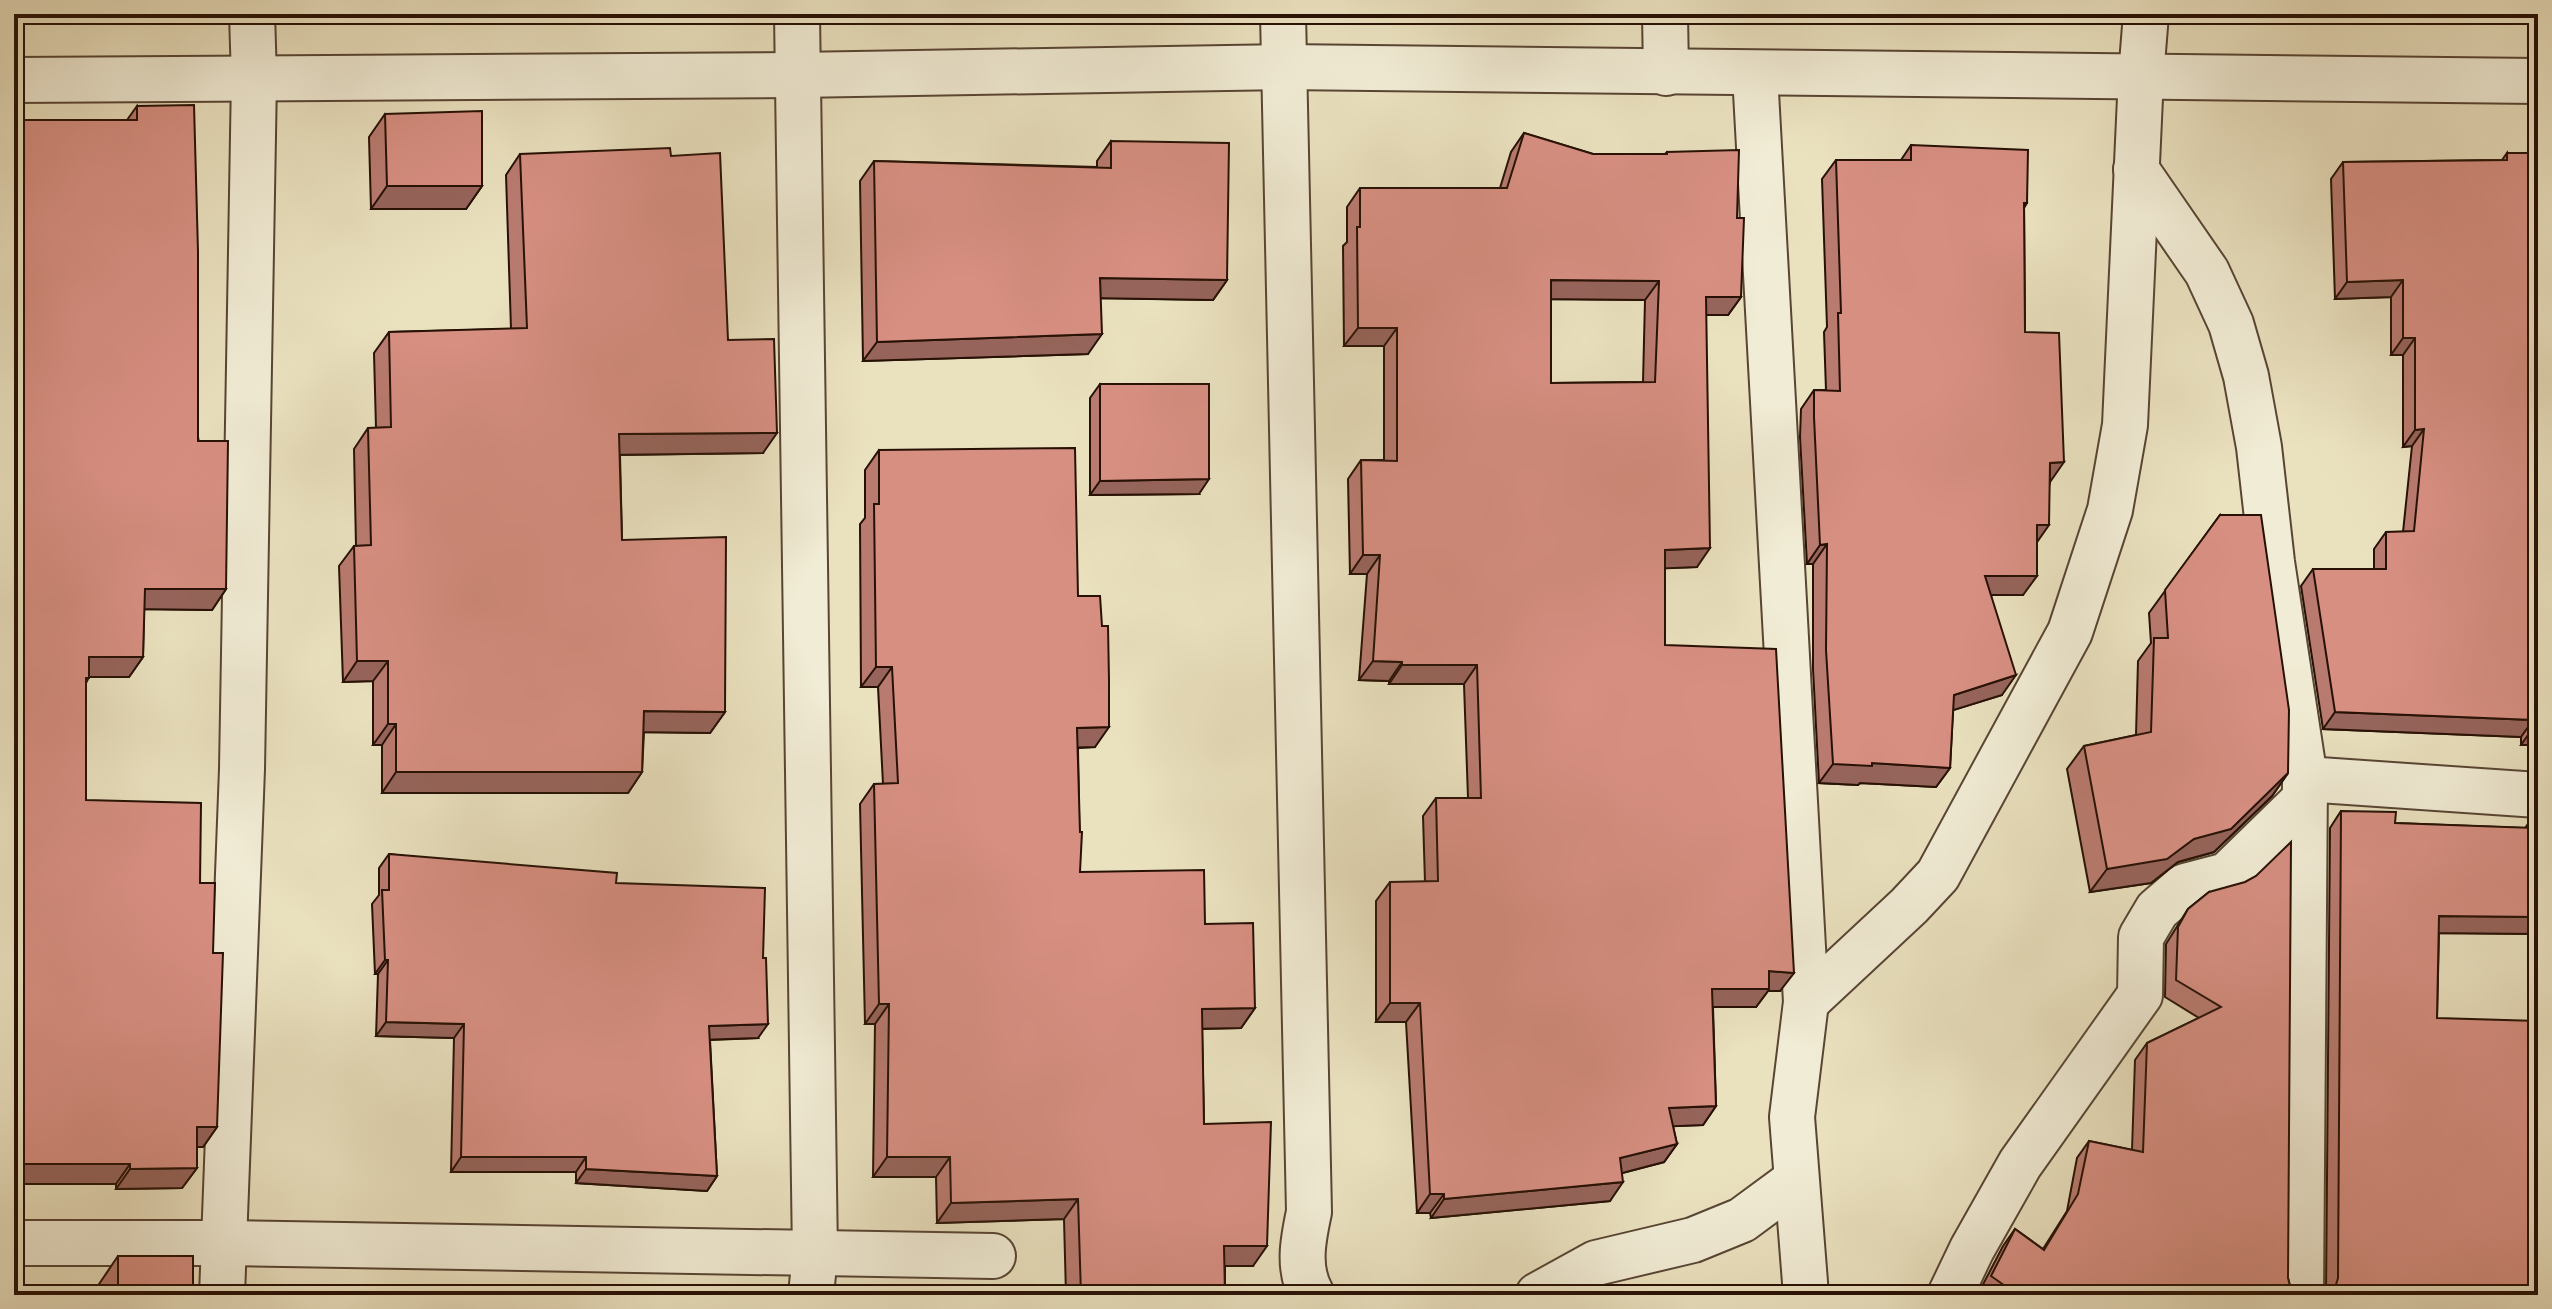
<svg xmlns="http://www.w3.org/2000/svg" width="2552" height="1309" viewBox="0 0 2552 1309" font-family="Cardo,serif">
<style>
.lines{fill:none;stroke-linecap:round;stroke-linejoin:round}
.street-casing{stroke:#584534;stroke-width:48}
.street{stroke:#f1ecd5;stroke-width:44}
.wall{fill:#b97b70;stroke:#271105;stroke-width:2;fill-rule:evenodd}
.shaded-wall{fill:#96645b;stroke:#271105;stroke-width:2}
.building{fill:#d78f82;stroke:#271105;stroke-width:2;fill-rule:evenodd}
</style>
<rect width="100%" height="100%" fill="#eae1bf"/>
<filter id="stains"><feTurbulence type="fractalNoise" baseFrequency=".0025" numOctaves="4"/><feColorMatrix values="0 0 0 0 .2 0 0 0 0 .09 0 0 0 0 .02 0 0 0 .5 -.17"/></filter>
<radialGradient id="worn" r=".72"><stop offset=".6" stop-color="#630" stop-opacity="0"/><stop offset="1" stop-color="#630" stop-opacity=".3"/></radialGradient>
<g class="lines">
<g class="street-casing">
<g id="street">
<path d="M797,14L815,1254L811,1295"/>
<path d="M1283,14L1309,1212C1303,1240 1297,1269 1312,1295"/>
<path d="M1665,14L1666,73"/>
<path d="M1755,74L1806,1002L1792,1117L1806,1295"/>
<path d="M14,80L796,75L1284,67L2538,81"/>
<path d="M2136,169L2207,272L2231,324L2246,376L2259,447L2272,562L2305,779L2301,1295"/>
<path d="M2305,779L2538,795"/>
<path d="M1806,1002L1909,906L1938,875L2070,632L2110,510L2125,425L2141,76L2146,14"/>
<path d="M14,1243H224L993,1256"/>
<path d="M222,1295L242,769L254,78L252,14"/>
<path d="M1538,1295L1596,1263L1693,1240L1742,1220L1795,1181"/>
<path d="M1950,1295L1972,1249L2020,1164L2140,995L2141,937L2157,910L2185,886L2227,875L2305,799"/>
</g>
</g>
<use href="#street" class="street"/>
</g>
<g class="wall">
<path d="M137,106L226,589L212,610L144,609L143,657L129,677H89L86,683V800L200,883L213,953L217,1127L203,1147H197V1168L182,1188L116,1189V1184H14L127,120Z"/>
<path d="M385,114L482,186L466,209H371L369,137Z"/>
<path d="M1524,133L1593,154H1665L1667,152L1737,218L1741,297L1728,315H1706L1697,567L1665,568V645L1780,991H1768L1756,1007H1713L1716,1106L1703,1125L1673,1126L1677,1144L1664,1162L1622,1173L1610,1201L1431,1218L1430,1213H1417L1406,1022H1376V901L1390,882H1425L1423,816L1436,798H1468L1464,684H1389V681L1359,680L1367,574H1350L1348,479L1361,460H1384V346H1344L1343,246L1347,242V207L1360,188H1500L1511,152ZM1551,299L1645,300L1643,382L1551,383Z"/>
<path d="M1111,141L1227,280L1213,300L1100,298L1088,354L863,361L860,181L874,161L1097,167V161Z"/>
<path d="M1911,145L2027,203L2024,208L2025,332L2050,482L2037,542L2023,595H1991L2002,695L1953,710L1950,768L1936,787L1860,783L1858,785L1819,783L1813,669V564H1807L1800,437L1801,409L1814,390H1826L1824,332L1827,327L1822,179L1836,160H1901Z"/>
<path d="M2507,153L2538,745H2521V737L2323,729L2301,586L2313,569H2374V549L2386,532H2403L2412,446L2403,447V355H2391V297L2335,299L2331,179L2343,162L2502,160Z"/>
<path d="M520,154L671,156L763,453L620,455L622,540L725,712L710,733L644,732L642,772L628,793H382V745H373V681L343,682L339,566L354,546H356L354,449L368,428H376L374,353L389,332L511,329L506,175Z"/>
<path d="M1100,384L1199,494L1090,495V398Z"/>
<path d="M879,450L1078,596L1095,747L1078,748L1080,872L1205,924L1255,1008L1241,1028L1202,1029L1204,1124L1253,1266H1225V1295H1066L1064,1219L937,1223L936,1177H873L875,1024H865L860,804L874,784H883L878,687H861L860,524L865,518V470Z"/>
<path d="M2220,515L2288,773L2272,796L2214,852L2178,862L2151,883L2090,892L2067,769L2084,746L2136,735L2138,661L2151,643L2149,613Z"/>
<path d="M2341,811L2395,823L2525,828L2533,817H2538V934L2439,933L2437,1018L2538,1295H2326L2330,828Z"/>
<path d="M389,854L616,883L758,1038L710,1040L717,1176L707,1191L576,1183V1172H451L454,1038L376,1036L378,974H375L372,904L379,895V868Z"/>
<path d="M2209,892L2288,1278L2291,1290L2296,1295H1983L1979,1292L2003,1246L2015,1229L2043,1249L2067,1211L2077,1158L2089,1141L2132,1150L2135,1060L2147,1043L2199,1018L2165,997L2166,944L2188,909Z"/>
<path d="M118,1256L193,1295H70L73,1290H95Z"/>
</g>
<g class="shaded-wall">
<path d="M350,14H442L348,17Z"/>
<path d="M387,186H482L466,209H371Z"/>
<path d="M1100,278L1227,280L1213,300L1086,298Z"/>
<path d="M1551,280L1659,281L1645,300L1537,299Z"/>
<path d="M2403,280L2391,297L2335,299L2347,282Z"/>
<path d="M1706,297H1741L1728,315H1693Z"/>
<path d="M1358,328H1397L1384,346H1344Z"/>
<path d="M1102,334L1088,354L863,361L877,342Z"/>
<path d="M2403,338H2415L2403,355H2391Z"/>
<path d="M2424,429L2412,446L2403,447L2415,430Z"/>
<path d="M777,433L763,453L604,455L619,434Z"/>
<path d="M2064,462L2050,482V463Z"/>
<path d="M1209,479L1199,494L1090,495L1100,481Z"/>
<path d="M2037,525H2049L2035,545Z"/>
<path d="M1827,544L1813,564H1807L1820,545Z"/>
<path d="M1710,548L1697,567L1651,569L1665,550Z"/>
<path d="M1363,555H1380L1367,574H1350Z"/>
<path d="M1985,576H2037L2023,595H1971Z"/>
<path d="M145,589H226L212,610L131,609Z"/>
<path d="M89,657H143L129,677H75Z"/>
<path d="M357,661H388L373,681L343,682Z"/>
<path d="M1373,661L1402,662L1389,681L1359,680Z"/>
<path d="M1402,665H1477L1464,684H1389Z"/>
<path d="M876,667H892L878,687H861Z"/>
<path d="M2016,675L2002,695L1941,714L1954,695Z"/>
<path d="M644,711L725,712L710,733L630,732Z"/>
<path d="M2335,712L2533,720L2521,737L2323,729Z"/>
<path d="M388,724H396L382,745H373Z"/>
<path d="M1109,727L1095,747L1063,748L1077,728Z"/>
<path d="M2533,728H2538V745H2521Z"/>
<path d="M1872,763L1950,768L1936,787L1860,783L1858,785L1819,783L1833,764Z"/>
<path d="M396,772H642L628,793H382Z"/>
<path d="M2288,773L2272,796L2214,852L2178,862L2151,883L2090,892L2107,869L2194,839Z"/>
<path d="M2439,916L2538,917V934L2427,933Z"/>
<path d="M385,960H388L378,974H375Z"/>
<path d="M1769,971L1794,973L1780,991H1768L1756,1007H1699L1712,989Z"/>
<path d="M1390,1003H1420L1406,1022H1376Z"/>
<path d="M879,1004H889L875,1024H865Z"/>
<path d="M1255,1008L1241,1028L1187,1029L1202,1009Z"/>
<path d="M386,1022L464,1024L454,1038L376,1036Z"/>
<path d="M768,1024L758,1038L699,1040L709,1026Z"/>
<path d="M1716,1106L1703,1125L1656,1127L1669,1108Z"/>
<path d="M197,1127H217L203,1147H182Z"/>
<path d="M1677,1144L1664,1162L1607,1177L1620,1158Z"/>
<path d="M461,1157H586L576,1172H451Z"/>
<path d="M887,1157H950L936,1177H873Z"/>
<path d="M14,1164H130L116,1184H14Z"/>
<path d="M197,1168L182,1188L116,1189L130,1169Z"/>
<path d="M586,1169L717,1176L707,1191L576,1183Z"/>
<path d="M1623,1182L1610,1201L1431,1218L1444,1199Z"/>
<path d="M1430,1194H1444L1430,1213H1417Z"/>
<path d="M1078,1199L1064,1219L937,1223L951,1203Z"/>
<path d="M1224,1246H1267L1253,1266H1210Z"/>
</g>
<g class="building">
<path d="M194,105L198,252V441H228L226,589H145L143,657H89V678H86V800L201,803L200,883H215L213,953H223L217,1127H197V1168L130,1169V1164H14V120H137V106Z"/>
<path d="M482,111V186H387L385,114Z"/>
<path d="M1524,133L1593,154H1667V152L1739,150L1737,218H1744L1741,297H1706L1710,548L1665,550V645L1776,649L1794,973L1769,971V989H1712L1716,1106L1669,1108L1677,1144L1620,1158L1623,1182L1444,1199V1194H1430L1420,1003H1390V882L1438,881L1436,798H1481L1477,665H1402V662L1373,661L1380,555H1363L1361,460L1397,461V328H1358L1357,227H1360V188H1507ZM1551,280L1659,281L1655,382L1551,383Z"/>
<path d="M1111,141L1229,143L1227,280L1100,278L1102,334L877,342L874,161L1111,168Z"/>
<path d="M1911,145L2028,150L2027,203H2024L2025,332L2059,333L2064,462L2050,463L2049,525H2037V576H1985L2016,675L1954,695L1950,768L1872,763V766L1833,764L1826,650L1827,544L1820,545L1814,417V390L1840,391L1838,313H1841L1836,160H1911Z"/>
<path d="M670,148L671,156L720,153L728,340L774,339L777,433L619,434L622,540L726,537L725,712L644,711L642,772H396V724H388V661H357L354,546L371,545L368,428L391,427L389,332L527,328L520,154Z"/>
<path d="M2507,153H2538V728H2533V720L2335,712L2313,569H2386V532L2414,531L2424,429L2415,430V338H2403V280L2347,282L2343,162L2507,160Z"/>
<path d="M1100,384H1209V479L1100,481Z"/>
<path d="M1075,448L1078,596H1100L1102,626H1108L1109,680V727L1077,728L1080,832H1082L1080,872L1204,870L1205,924L1253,923L1255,1008L1202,1009L1204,1124L1271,1122L1267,1246H1224L1225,1295H1081L1078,1199L951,1203L950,1157H887L889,1004H879L874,784L898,783L892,667H876L874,504H879V450Z"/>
<path d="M2220,515H2261L2289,710L2288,773L2231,829L2194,839L2167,859L2107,869L2084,746L2151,732L2154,638H2168L2165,590Z"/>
<path d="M2341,811L2396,812L2395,823L2533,828V817H2538V917L2439,916L2437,1018L2538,1021V1295H2330L2334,1291L2338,1278Z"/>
<path d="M2291,842L2288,1278L2291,1290L2296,1295H2018L1991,1276L2015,1229L2044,1250L2078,1194L2089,1141L2143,1152L2147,1043L2221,1007L2176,980L2178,927L2188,909L2209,892L2245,882L2256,876Z"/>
<path d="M389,854L617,873L616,883L765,888L763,958H766L768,1024L709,1026L717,1176L586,1169V1157H461L464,1024L386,1022L388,960H385L382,890H389Z"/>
<path d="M118,1256H193V1295H73V1290H118Z"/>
</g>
<rect width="2552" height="1309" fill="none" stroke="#eae1bf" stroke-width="48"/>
<rect x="16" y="16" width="2520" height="1277" fill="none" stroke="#271105" stroke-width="4"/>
<rect x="24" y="24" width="2504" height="1261" fill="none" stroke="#271105" stroke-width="2"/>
<rect width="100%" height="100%" filter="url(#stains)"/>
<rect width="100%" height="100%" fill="url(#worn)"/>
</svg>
